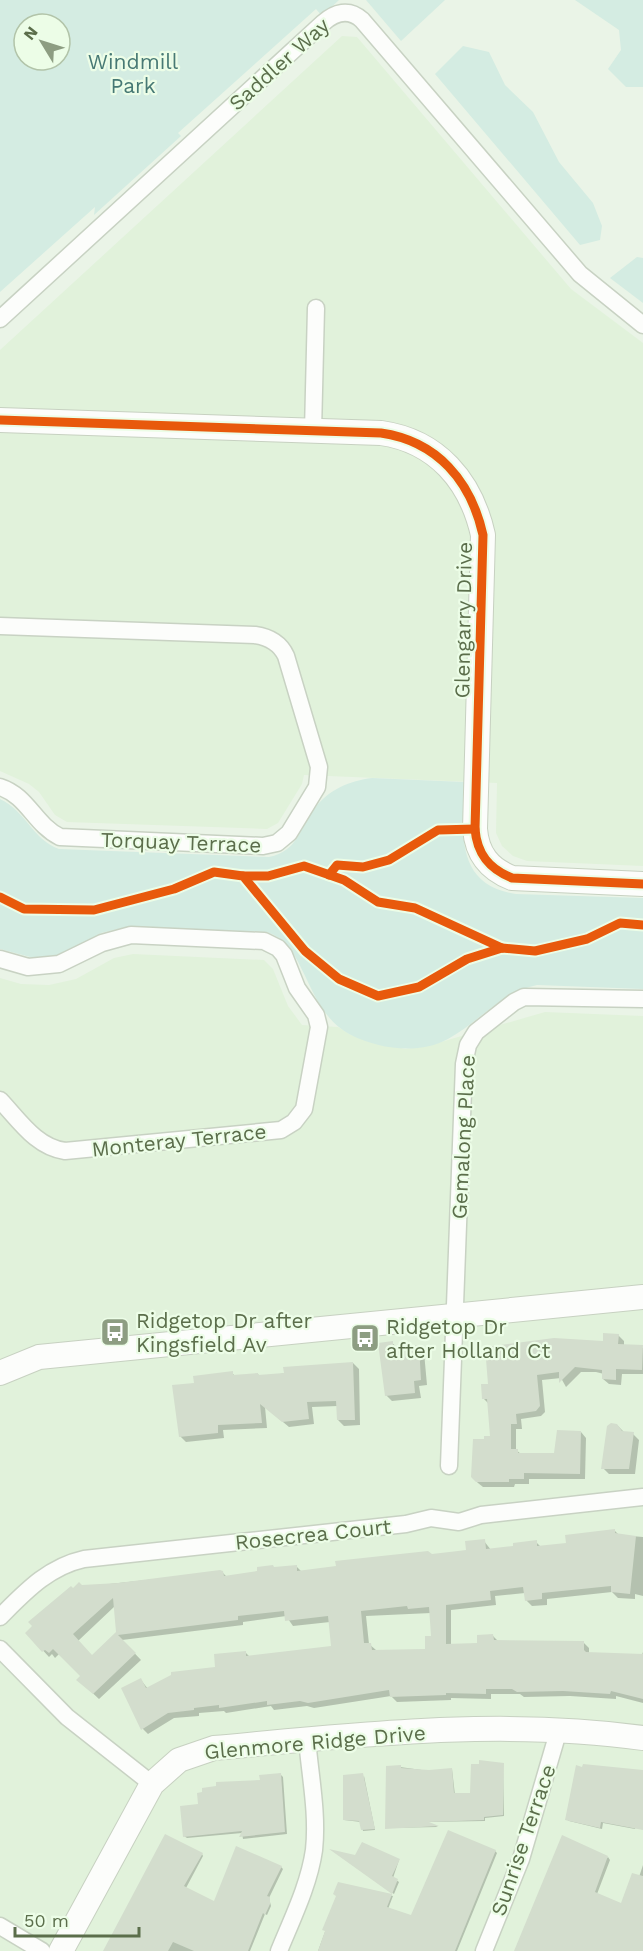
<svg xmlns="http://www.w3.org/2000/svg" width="643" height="1951" viewBox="0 0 643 1951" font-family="'Work Sans',sans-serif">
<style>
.residential{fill:#e1f2db}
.green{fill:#d4ece2;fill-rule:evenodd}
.shadow{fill:#0003;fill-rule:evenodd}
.building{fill:#d3ddcd;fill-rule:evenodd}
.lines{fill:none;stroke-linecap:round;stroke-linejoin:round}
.street-casing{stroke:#c8d2c3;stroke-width:19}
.secondary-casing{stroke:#c7d1c1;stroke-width:26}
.street{stroke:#fcfdfb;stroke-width:16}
.secondary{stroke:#fcfdfb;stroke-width:24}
.cycleway-casing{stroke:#ecfde7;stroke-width:13}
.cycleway{stroke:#e8590c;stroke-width:9}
.labels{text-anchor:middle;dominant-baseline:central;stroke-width:4.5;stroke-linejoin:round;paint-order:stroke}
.park-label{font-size:21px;fill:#477974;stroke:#ecfde7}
.street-label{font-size:21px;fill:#5b6e4b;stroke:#ecfde7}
.poi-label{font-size:21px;fill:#5b6e4b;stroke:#ecfde7;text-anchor:start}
</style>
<rect width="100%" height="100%" fill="#eaf4e7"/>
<g class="residential">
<path d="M342,36L357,37L571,289L643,343V866L527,861L513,856L502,846L496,833L497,783L304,775L302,784L278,823L267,829L67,822L55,815L39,792L29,784L0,771V350Z"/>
<path d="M133,954L264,960L273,969L288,1006L302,1025L338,1027L351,1035L405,1049L427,1046L545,1012L643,1016V1951H0V978L21,984L49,985L76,979L114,958Z"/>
</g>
<g class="green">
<path d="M0,0H339L322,16L316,9L178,133L181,136L94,215L95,207L0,292ZM24,24H60V60H24Z"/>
<path d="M366,0H445L401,41Z"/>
<path d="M575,0H643V87H626L608,69L621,50L619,30Z"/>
<path d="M463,46L489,52L505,85L533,112L559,162L593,203L602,226L600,240L580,245L435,74Z"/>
<path d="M637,257L643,258V303L610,278Z"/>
<path d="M372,778L464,782C463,829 453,885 516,894L643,898V989L537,985C501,992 479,1022 448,1039C419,1055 379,1049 351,1035C304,1011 308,945 267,932L126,927L101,933L76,948L55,956L34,958L0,949V799C26,811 32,839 59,849L269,857C298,851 299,829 315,808C329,789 350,781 372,778Z"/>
</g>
<g class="shadow">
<path d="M618,1335L624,1341V1346L643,1348V1374H622L621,1385L609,1384L603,1379L604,1374L596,1372H581L566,1387L561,1378L542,1380L545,1412L541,1416L521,1419L522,1429H516V1450L521,1454L556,1455L581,1432L586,1438L585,1479H529V1484H515L514,1487H483L478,1483L472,1477L486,1441L492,1437L489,1404L484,1399L489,1385Z"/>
<path d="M392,1343L398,1348L419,1346L424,1352L427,1385L419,1386L421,1398L392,1401L386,1395Z"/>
<path d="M353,1363L359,1369L360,1425L344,1426L338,1420V1406L312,1407L314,1424L289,1427L265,1407L267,1428L223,1430L224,1438L186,1442L180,1436L195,1384L232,1373L236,1377L258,1374L260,1377Z"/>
<path d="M617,1425L624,1432L633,1434L639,1440L635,1474H609L603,1468Z"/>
<path d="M615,1531L619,1535L643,1537V1596L635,1594V1599L618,1598L612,1592L547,1599V1605L532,1606L526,1600L525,1593L495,1596L496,1605L451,1610V1645L478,1644L493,1636L498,1641L583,1642L589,1648V1654L642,1655L643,1652V1703L616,1696V1699L570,1696L524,1697L520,1694H491V1699L451,1698V1700L397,1702L391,1696L314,1708L307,1706L274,1710L271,1706L226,1713L224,1711L199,1713V1716L174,1718L148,1734L143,1729L141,1680L148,1689L217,1669L245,1652L250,1657L333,1647L330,1622L293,1626L286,1616L243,1622V1625L122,1640L141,1660L99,1699L84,1685L82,1676L60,1653L55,1658L52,1654L49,1657L27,1633L73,1590L81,1587L222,1572L227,1577L296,1566L302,1572L468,1551L484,1541L491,1550L515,1548L536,1542L541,1547L568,1544ZM115,1606L118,1633L92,1657L78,1641ZM431,1613L433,1637L427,1650H376L369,1644L366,1616Z"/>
<path d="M503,1765L504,1816L485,1818V1821L427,1822L438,1827L386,1828L400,1767L429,1771L452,1769L455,1795L472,1794Z"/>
<path d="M583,1769L643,1772V1823L637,1821L635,1829L603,1823L602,1829L569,1821L566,1819Z"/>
<path d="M281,1775L283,1777L287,1834L243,1839L242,1833L187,1838L184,1836L200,1805Z"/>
<path d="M364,1776L375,1830L363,1831L361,1822L344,1820Z"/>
<path d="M495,1851L497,1853L457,1951H318L338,1896L339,1884L393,1896L388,1909L412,1916Z"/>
<path d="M335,1852L356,1857L399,1860L393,1878L399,1882L394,1894Z"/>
<path d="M202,1854L203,1856L186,1888L215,1903L281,1867L283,1869L269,1898L271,1906L267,1915L265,1914L250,1951H104Z"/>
<path d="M608,1857L610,1860L597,1894L622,1905L639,1877L643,1865V1951H516Z"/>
</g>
<g class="building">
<path d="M603,1333L619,1334L618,1344L643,1345L642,1370L616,1369V1380L602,1379V1370L575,1367L559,1383V1372L537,1375L540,1406L536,1411L516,1414L517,1424H511V1449H518V1453H554L557,1430L581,1431L580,1474L524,1473V1479H509V1482H476L471,1477L473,1439H484V1436H490L487,1399H482L481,1384H488L485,1347L554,1338L603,1341Z"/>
<path d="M393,1341V1347L419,1345L421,1380L414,1381L415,1393L385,1396L378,1343Z"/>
<path d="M353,1362L355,1420H337L336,1401L307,1402L309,1419L282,1422L260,1404L262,1423L218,1425V1433L179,1437L172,1385L194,1383L193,1376L233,1371V1375L258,1373V1375L284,1373L283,1367Z"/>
<path d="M611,1423L617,1424L622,1431L634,1432L629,1469H601L607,1426Z"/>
<path d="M615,1529V1533L636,1536L630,1594L611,1592V1586L542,1593V1599L525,1601L523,1587L490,1591L491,1600L446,1605V1644L477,1643V1635L493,1634L494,1640L584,1641V1650L586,1652L643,1654V1699L611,1691L610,1694L563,1691L517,1692L512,1689H486V1694L446,1693V1695L390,1697L389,1690L308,1703L300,1701L267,1705V1701L219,1708V1705L194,1708V1710L168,1713L141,1730L121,1688L141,1678L146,1688L171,1675V1672L215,1667L214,1654L246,1651V1656L331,1646L328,1616L285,1621L284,1611L238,1616V1620L118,1635L136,1653L93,1694L76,1680L80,1676L53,1649L49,1653L45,1650L42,1652L25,1633L32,1626L28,1622L71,1586L73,1588L79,1582L82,1585L118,1583L220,1570L223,1571L224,1576L257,1571V1567L273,1565L274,1567L297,1565V1571L336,1566L335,1561L428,1551L432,1554L458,1551L466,1550L465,1541L485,1539L486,1549L513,1546V1543L537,1540V1546L566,1543L565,1535ZM113,1598L116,1632L92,1655L73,1634ZM407,1606L408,1609L429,1607L431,1636H425V1649L372,1650L371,1643H364L361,1611Z"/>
<path d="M479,1760L504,1763L503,1815L484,1817V1820L429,1822L439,1826L385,1829L386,1766L401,1765V1768L429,1770L452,1768L454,1793H470L471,1764H479Z"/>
<path d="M583,1764L643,1770V1830L601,1822L600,1828L565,1820L576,1765L582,1767Z"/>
<path d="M281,1773L285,1832L239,1837L242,1831L183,1837L180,1806L198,1804L197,1793L202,1792V1788L216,1786V1782L260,1780L259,1775Z"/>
<path d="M363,1773L375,1829L361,1830L359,1821L343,1820V1775Z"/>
<path d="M448,1830L496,1850L455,1951H318L325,1931L322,1930L336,1896L333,1894L338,1882L392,1894L329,1849L355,1855L362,1842L400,1859L392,1876L398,1879L387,1907L411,1915Z"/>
<path d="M165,1834L203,1853L184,1886L214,1901L236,1846L282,1866L267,1896L270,1897V1904L265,1915L263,1913L248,1951H194L173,1942L168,1951H103Z"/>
<path d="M562,1835L608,1856L595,1892L621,1903L632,1873L643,1876V1951H514Z"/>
</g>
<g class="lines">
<g class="street-casing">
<g id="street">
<path d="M0,319L323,23C335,12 349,8 362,20L580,274L643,325"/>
<path d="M313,431L316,308"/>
<path d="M0,626L255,635C269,637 280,643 286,656L319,767L317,787L289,833L277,843L263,846L60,837C34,824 28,796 0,787"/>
<path d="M0,959L28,967L59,964L102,943L131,935L264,941L278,948L284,955L297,988L316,1015L319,1027L304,1109L294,1122L281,1130L65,1151C36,1147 19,1120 0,1100"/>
<path d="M449,1466L464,1064L468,1045L476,1032L514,1002L524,997L643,999"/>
<path d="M0,1617C25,1592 48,1567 84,1559L406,1524L431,1518L459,1522L481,1515L643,1497"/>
<path d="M0,1649L67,1717L152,1784"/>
<path d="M0,1926L42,1951"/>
<path d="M279,1951C292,1919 309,1885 314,1850C318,1814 310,1775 307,1739"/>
<path d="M484,1951L521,1859L559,1729"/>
</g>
</g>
<g class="secondary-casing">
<g id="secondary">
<path d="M0,420L381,433C437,441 471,481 483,535L475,829C477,854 489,869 512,878L643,884"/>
<path d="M0,1373L39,1357L643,1297"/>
<path d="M61,1951L152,1784L179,1760L214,1748C356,1735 501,1718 643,1738"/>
</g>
</g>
<use href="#street" class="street"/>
<use href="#secondary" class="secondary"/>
<g class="cycleway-casing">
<g id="cycleway">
<path d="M0,420L381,433C437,441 471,481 483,535L475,829C477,854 489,869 512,878L643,884"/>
<path d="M329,875L337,865L363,867L389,860L438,830L475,829"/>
<path d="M243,876H268L304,866L344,880L378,902L415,908L502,948"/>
<path d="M0,897L24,909L94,910L174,889L214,872L243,876L305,951L339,979L378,996L419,987L467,959L502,948L535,951L587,939L620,923L643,925"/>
</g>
</g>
<use href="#cycleway" class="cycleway"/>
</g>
<defs>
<g id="bus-square" transform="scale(1.5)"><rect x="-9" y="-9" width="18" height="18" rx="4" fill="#8d9d82" stroke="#ecfde7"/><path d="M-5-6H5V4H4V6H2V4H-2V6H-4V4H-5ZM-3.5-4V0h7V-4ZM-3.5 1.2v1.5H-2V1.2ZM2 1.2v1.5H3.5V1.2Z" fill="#fff"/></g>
</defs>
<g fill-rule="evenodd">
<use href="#bus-square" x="115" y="1332"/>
<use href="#bus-square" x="365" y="1338"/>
</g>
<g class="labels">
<g class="park-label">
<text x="133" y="61">Windmill<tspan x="133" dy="24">Park</tspan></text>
</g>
<g class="street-label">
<text transform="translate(279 64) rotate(-42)">Saddler Way</text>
<text transform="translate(463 620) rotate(-89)">Glengarry Drive</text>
<text transform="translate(181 842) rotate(2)">Torquay Terrace</text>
<text transform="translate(463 1137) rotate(-87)">Gemalong Place</text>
<text transform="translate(179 1140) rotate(-6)">Monteray Terrace</text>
<text transform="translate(313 1534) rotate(-6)">Rosecrea Court</text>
<text transform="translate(315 1742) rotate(-5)">Glenmore Ridge Drive</text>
<text transform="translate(523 1840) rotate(-71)">Sunrise Terrace</text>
</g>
<g class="poi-label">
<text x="136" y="1320">Ridgetop Dr after<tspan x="136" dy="24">Kingsfield Av</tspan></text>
<text x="386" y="1326">Ridgetop Dr<tspan x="386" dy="24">after Holland Ct</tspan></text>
</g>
</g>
<g transform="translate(42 42) rotate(308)"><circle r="28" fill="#ecfde7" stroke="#b2c4a9" stroke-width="1.5"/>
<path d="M0-4.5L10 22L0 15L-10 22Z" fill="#8d9d82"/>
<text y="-9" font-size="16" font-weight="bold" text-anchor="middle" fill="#5b6e4b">N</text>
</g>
<path d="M15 1927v9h124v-9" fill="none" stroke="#5b6e4b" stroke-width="3"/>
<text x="24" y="1927" font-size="18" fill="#5b6e4b" stroke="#ecfde7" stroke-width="4.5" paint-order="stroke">50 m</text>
</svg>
